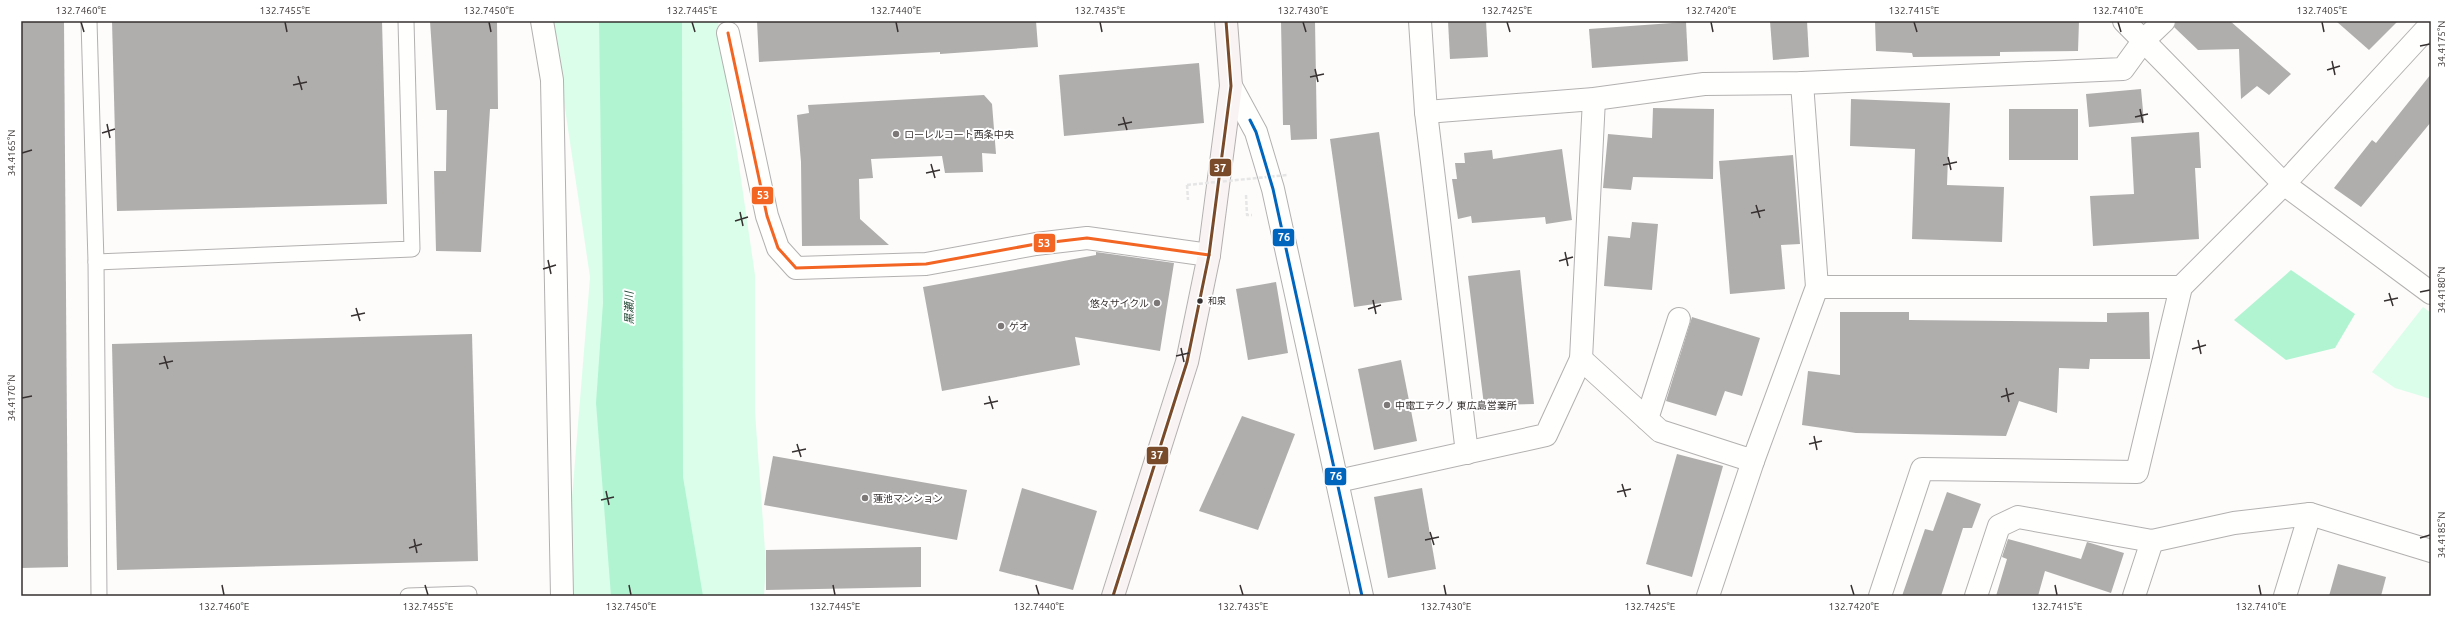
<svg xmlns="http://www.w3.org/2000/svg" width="2452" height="617" viewBox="0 0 2452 617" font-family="Ubuntu,'Noto Sans JP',sans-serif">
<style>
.green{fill:#dbfeea}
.water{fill:#b1f4d2}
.building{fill:#b0adad}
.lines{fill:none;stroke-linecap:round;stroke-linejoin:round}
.lane-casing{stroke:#b3b0b0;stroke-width:17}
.street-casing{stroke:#b3b0b0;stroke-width:24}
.secondary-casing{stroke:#b3b0b0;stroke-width:24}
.path{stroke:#e6e6e6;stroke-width:2.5;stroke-dasharray:4 2;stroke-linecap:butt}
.lane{stroke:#fffffe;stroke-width:15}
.street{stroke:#fffffe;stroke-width:22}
.secondary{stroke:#f9f4f3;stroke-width:22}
.path-bridge{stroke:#e6e6e6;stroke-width:2.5;stroke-dasharray:4 2;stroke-linecap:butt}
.bus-1-casing{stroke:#fff;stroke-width:6}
.bus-2-casing{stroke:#fff;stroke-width:6}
.bus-3-casing{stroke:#fff;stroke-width:6}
.bus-1{stroke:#f26522;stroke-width:3}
.bus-2{stroke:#0065bd;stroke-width:3}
.bus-3{stroke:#7a4b2a;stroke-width:3}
.ticks{fill:none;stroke:#363130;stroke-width:1.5}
.poi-dot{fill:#7c7877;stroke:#fff;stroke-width:1.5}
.bus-dot{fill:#363130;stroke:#fff;stroke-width:1.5}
.labels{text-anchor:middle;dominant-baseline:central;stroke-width:4;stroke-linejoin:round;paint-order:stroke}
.bus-label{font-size:9px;fill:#363130;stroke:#fff;text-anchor:start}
.poi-label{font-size:10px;fill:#363130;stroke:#fff;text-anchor:start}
.water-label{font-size:11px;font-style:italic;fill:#1e4733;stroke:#fff}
.line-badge{stroke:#fff;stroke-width:1.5}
.badge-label{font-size:11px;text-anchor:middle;font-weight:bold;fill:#fff}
.neatline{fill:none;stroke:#363130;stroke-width:1.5}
.ticks-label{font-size:10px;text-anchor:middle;fill:#363130}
</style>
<rect width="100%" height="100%" fill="#fdfcfb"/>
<g class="green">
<path d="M552,21H718L755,275V412L766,564L764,596H564L590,277Z"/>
<path d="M2423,307L2431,313V399L2395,388L2372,372Z"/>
</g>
<g class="water">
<path d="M599,21H682L683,477L703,596H611L596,403L603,303Z"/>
<path d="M2291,270L2355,314L2335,348L2286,360L2234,320Z"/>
</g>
<g class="building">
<path d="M21,21H64L68,567L21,568Z"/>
<path d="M112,21H382L387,204L117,211Z"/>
<path d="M430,21H497L498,109H490L481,252L436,251L434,171H446L447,110H436Z"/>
<path d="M757,21H1036L1038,47L940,54V52L759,62Z"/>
<path d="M1281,21H1315L1317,139L1291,140L1290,125H1283Z"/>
<path d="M1448,21H1486L1488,57L1450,59Z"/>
<path d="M1770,21H1807L1809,57L1773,60Z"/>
<path d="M1875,21H2079L2078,51L2000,52V56L1913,57L1912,53L1876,51Z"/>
<path d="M2176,21H2230L2291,74L2269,95L2257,86L2241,99L2239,49L2198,50L2174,27Z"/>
<path d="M2336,21H2398L2369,50Z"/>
<path d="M1686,22L1688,61L1592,68L1589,29Z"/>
<path d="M1199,63L1204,123L1064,136L1059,75Z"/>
<path d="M2431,74V122L2361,207L2334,188L2372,140L2376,143Z"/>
<path d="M2141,89L2144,122L2089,127L2086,94Z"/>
<path d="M984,95L992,104L996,154L982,153L983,172L945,173L942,156L871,159L873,178L859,179L860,219L889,245L802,246L801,162L797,115L809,113L808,105Z"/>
<path d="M1851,99L1950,103L1947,185L2004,187L2002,242L1912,239L1915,149L1850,146Z"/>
<path d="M1653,108L1714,109L1713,179L1633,177L1631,190L1603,188L1608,134L1652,138Z"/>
<rect x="2009" y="109" width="69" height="51"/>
<path d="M1379,132L1402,300L1354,307L1330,139Z"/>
<path d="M2199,132L2201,168H2195L2199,239L2093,246L2090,196L2134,194L2131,137Z"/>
<path d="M1562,149L1572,220L1546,224L1545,217L1472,223L1471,216L1458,219L1452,179H1457L1455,163H1465L1464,153L1492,150L1493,159Z"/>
<path d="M1793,155L1800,244L1781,245L1785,289L1730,294L1719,161Z"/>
<path d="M1632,222L1658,224L1652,290L1604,286L1608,236L1630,238Z"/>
<path d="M1096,252L1174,263L1160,351L1075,337L1080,365L942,391L923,287L1096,255Z"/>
<path d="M1520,270L1534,404L1484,405L1468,276Z"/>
<path d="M1276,282L1288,353L1248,360L1236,289Z"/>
<path d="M1840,312H1909V320L2107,322V313L2149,312L2150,359H2090L2089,369L2059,368L2057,413L2019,401L2006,436L1856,433L1802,425L1808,371L1840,375Z"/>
<path d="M1692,317L1760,338L1742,396L1725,391L1716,416L1666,401Z"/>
<path d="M472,334L478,561L117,570L112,344Z"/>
<path d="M1401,360L1417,441L1374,450L1358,369Z"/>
<path d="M1242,416L1295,434L1258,530L1199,511Z"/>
<path d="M1677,454L1723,466L1692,577L1646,564Z"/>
<path d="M773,456L967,490L957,540L764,505Z"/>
<path d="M1022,488L1097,511L1073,590L999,571Z"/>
<path d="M1422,488L1436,569L1388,578L1374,497Z"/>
<path d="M1947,492L1981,504L1972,528H1963L1941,596H1902L1925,529L1933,531Z"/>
<path d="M2008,539L2081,559L2087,542L2124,553L2111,593L2045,571L2038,596H1996L2007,559L2002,557Z"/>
<path d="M921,547V587L766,590V550Z"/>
<path d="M2338,564L2386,577L2381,596H2329Z"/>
</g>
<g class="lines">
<g class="lane-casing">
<g id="lane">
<path d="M89,21L96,262L412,249L406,21"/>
<path d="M96,262L99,596"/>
<path d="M408,596L469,594V596"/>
</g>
</g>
<g class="street-casing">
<g id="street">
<path d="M542,21L552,80L562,596"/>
<path d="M1420,21L1426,112L1467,453"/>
<path d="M2124,21L2284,184L2431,293"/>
<path d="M728,33L767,216L778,248L796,268L926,264L1036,244L1087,238L1209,255"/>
<path d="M1231,86L1256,132L1273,189L1362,596"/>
<path d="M1426,112L1594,99L1704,84L1802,83L2123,69L2144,40L2164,21"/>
<path d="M1817,287H2181"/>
<path d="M1581,359L1660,431L1753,461L1817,287L1802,83"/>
<path d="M1647,419L1679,319"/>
<path d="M1338,481L1546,435L1581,359L1594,99"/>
<path d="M1708,596L1753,461"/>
<path d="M1880,596L1922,469L2137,472L2181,287L2284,184L2431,24"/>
<path d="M1976,596L1999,526L2018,517L2152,541L2234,523L2310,514L2431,551"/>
<path d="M2134,596L2152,541"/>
<path d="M2285,596L2310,514"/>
</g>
</g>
<g class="secondary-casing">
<path id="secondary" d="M1113,596L1187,362L1209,255L1231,86L1226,21"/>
</g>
<g class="path">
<path d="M1187,185L1188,200"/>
<path d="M1246,195L1247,215H1252"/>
</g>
<use href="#lane" class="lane"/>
<use href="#street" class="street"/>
<use href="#secondary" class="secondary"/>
<path class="path-bridge" d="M1187,185L1287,175"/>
<g class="bus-1-casing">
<path id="bus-1" d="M728,33L767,216L778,248L796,268L926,264L1036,244L1087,238L1209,255"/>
</g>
<g class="bus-2-casing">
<path id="bus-2" d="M1250,120L1256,132L1273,189L1362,596"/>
</g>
<g class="bus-3-casing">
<path id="bus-3" d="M1113,596L1187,362L1209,255L1231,86L1226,21"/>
</g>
<use href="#bus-1" class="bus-1"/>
<use href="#bus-2" class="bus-2"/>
<use href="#bus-3" class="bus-3"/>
</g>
<path class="ticks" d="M81,22L84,32M285,22L287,32M489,22L491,32M692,22L695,32M896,22L898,32M1100,22L1102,32M1303,22L1306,32M1507,22L1510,32M1711,22L1713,32M1914,22L1917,32M2118,22L2121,32M2322,22L2324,32M2420,46L2430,44M2332,61L2335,75M1315,69L1318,82M2327,70L2340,66M298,76L302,90M1310,77L1324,74M293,85L307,82M2140,109L2143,123M1123,117L1127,130M2135,117L2148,114M107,124L110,138M1118,125L1132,122M102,133L115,129M22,153L32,150M1948,157L1951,170M931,164L935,178M1943,165L1957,162M926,173L940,170M1756,205L1760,218M740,212L743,226M1751,213L1765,210M735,221L748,217M1565,252L1568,266M548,260L551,274M1559,261L1573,257M543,269L556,265M2420,292L2430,290M2389,293L2393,306M1373,300L1376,314M2384,301L2398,298M356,308L360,321M1368,309L1381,305M351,316L365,313M2198,340L2201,354M1181,348L1184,362M2192,349L2206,345M164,356L168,369M1176,356L1189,353M159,364L173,361M2006,388L2009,402M989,396L993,409M2001,397L2014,393M22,398L32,396M984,404L998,401M1814,436L1817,450M797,444L801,457M1809,444L1822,441M792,452L806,449M1622,484L1626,497M606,491L609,505M1617,492L1631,489M601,500L614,497M1430,532L1434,545M2420,538L2430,535M414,539L417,553M1425,540L1439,537M409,548L422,544M222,585L224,595M425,585L428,595M629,585L631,595M833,585L835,595M1036,585L1039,595M1240,585L1243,595M1444,585L1446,595M1648,585L1650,595M1851,585L1854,595M2055,585L2057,595M2259,585L2261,595"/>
<g class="poi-dot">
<circle cx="896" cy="134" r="4"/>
<circle cx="1157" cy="303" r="4"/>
<circle cx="1001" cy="326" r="4"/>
<circle cx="1387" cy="405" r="4"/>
<circle cx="865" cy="498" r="4"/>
</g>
<circle class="bus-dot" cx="1200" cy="301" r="3.5"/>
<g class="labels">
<g class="bus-label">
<text x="1208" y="301">和泉</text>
</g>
<g class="poi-label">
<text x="904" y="134">ローレルコート西条中央</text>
<text x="1149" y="303" text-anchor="end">悠々サイクル</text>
<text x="1009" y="326">ゲオ</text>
<text x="1395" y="405">中電工テクノ 東広島営業所</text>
<text x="873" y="498">蓮池マンション</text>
</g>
<g class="water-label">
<text transform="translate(629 308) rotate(-90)">黒瀬川</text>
</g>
</g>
<g class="line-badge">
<rect x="1209" y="158" width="23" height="19" rx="4" fill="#7a4b2a"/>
<rect x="751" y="186" width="23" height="19" rx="4" fill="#f26522"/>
<rect x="1272" y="228" width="23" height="19" rx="4" fill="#0065bd"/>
<rect x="1033" y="233" width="23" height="20" rx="4" fill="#f26522"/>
<rect x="1146" y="446" width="23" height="19" rx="4" fill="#7a4b2a"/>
<rect x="1324" y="467" width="23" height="19" rx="4" fill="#0065bd"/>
</g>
<g class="badge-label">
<text x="1220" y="172">37</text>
<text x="763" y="199">53</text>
<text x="1284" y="241">76</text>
<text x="1044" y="247">53</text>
<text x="1157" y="459">37</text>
<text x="1336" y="480">76</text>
</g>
<rect width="2452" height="617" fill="none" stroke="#ffffff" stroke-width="44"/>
<rect x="22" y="22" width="2408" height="573" class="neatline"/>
<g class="ticks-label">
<text x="81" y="14">132.7460°E</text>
<text x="285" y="14">132.7455°E</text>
<text x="489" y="14">132.7450°E</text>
<text x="692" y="14">132.7445°E</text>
<text x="896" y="14">132.7440°E</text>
<text x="1100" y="14">132.7435°E</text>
<text x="1303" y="14">132.7430°E</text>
<text x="1507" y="14">132.7425°E</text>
<text x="1711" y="14">132.7420°E</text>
<text x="1914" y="14">132.7415°E</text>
<text x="2118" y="14">132.7410°E</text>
<text x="2322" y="14">132.7405°E</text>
<text transform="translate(2441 44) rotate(-90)" y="4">34.4175°N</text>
<text transform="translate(11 153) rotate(-90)" y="4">34.4165°N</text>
<text transform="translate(2441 290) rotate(-90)" y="4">34.4180°N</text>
<text transform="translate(11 398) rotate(-90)" y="4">34.4170°N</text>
<text transform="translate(2441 535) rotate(-90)" y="4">34.4185°N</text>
<text x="224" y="610">132.7460°E</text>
<text x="428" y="610">132.7455°E</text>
<text x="631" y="610">132.7450°E</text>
<text x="835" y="610">132.7445°E</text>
<text x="1039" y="610">132.7440°E</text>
<text x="1243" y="610">132.7435°E</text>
<text x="1446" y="610">132.7430°E</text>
<text x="1650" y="610">132.7425°E</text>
<text x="1854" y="610">132.7420°E</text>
<text x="2057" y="610">132.7415°E</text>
<text x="2261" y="610">132.7410°E</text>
</g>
</svg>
